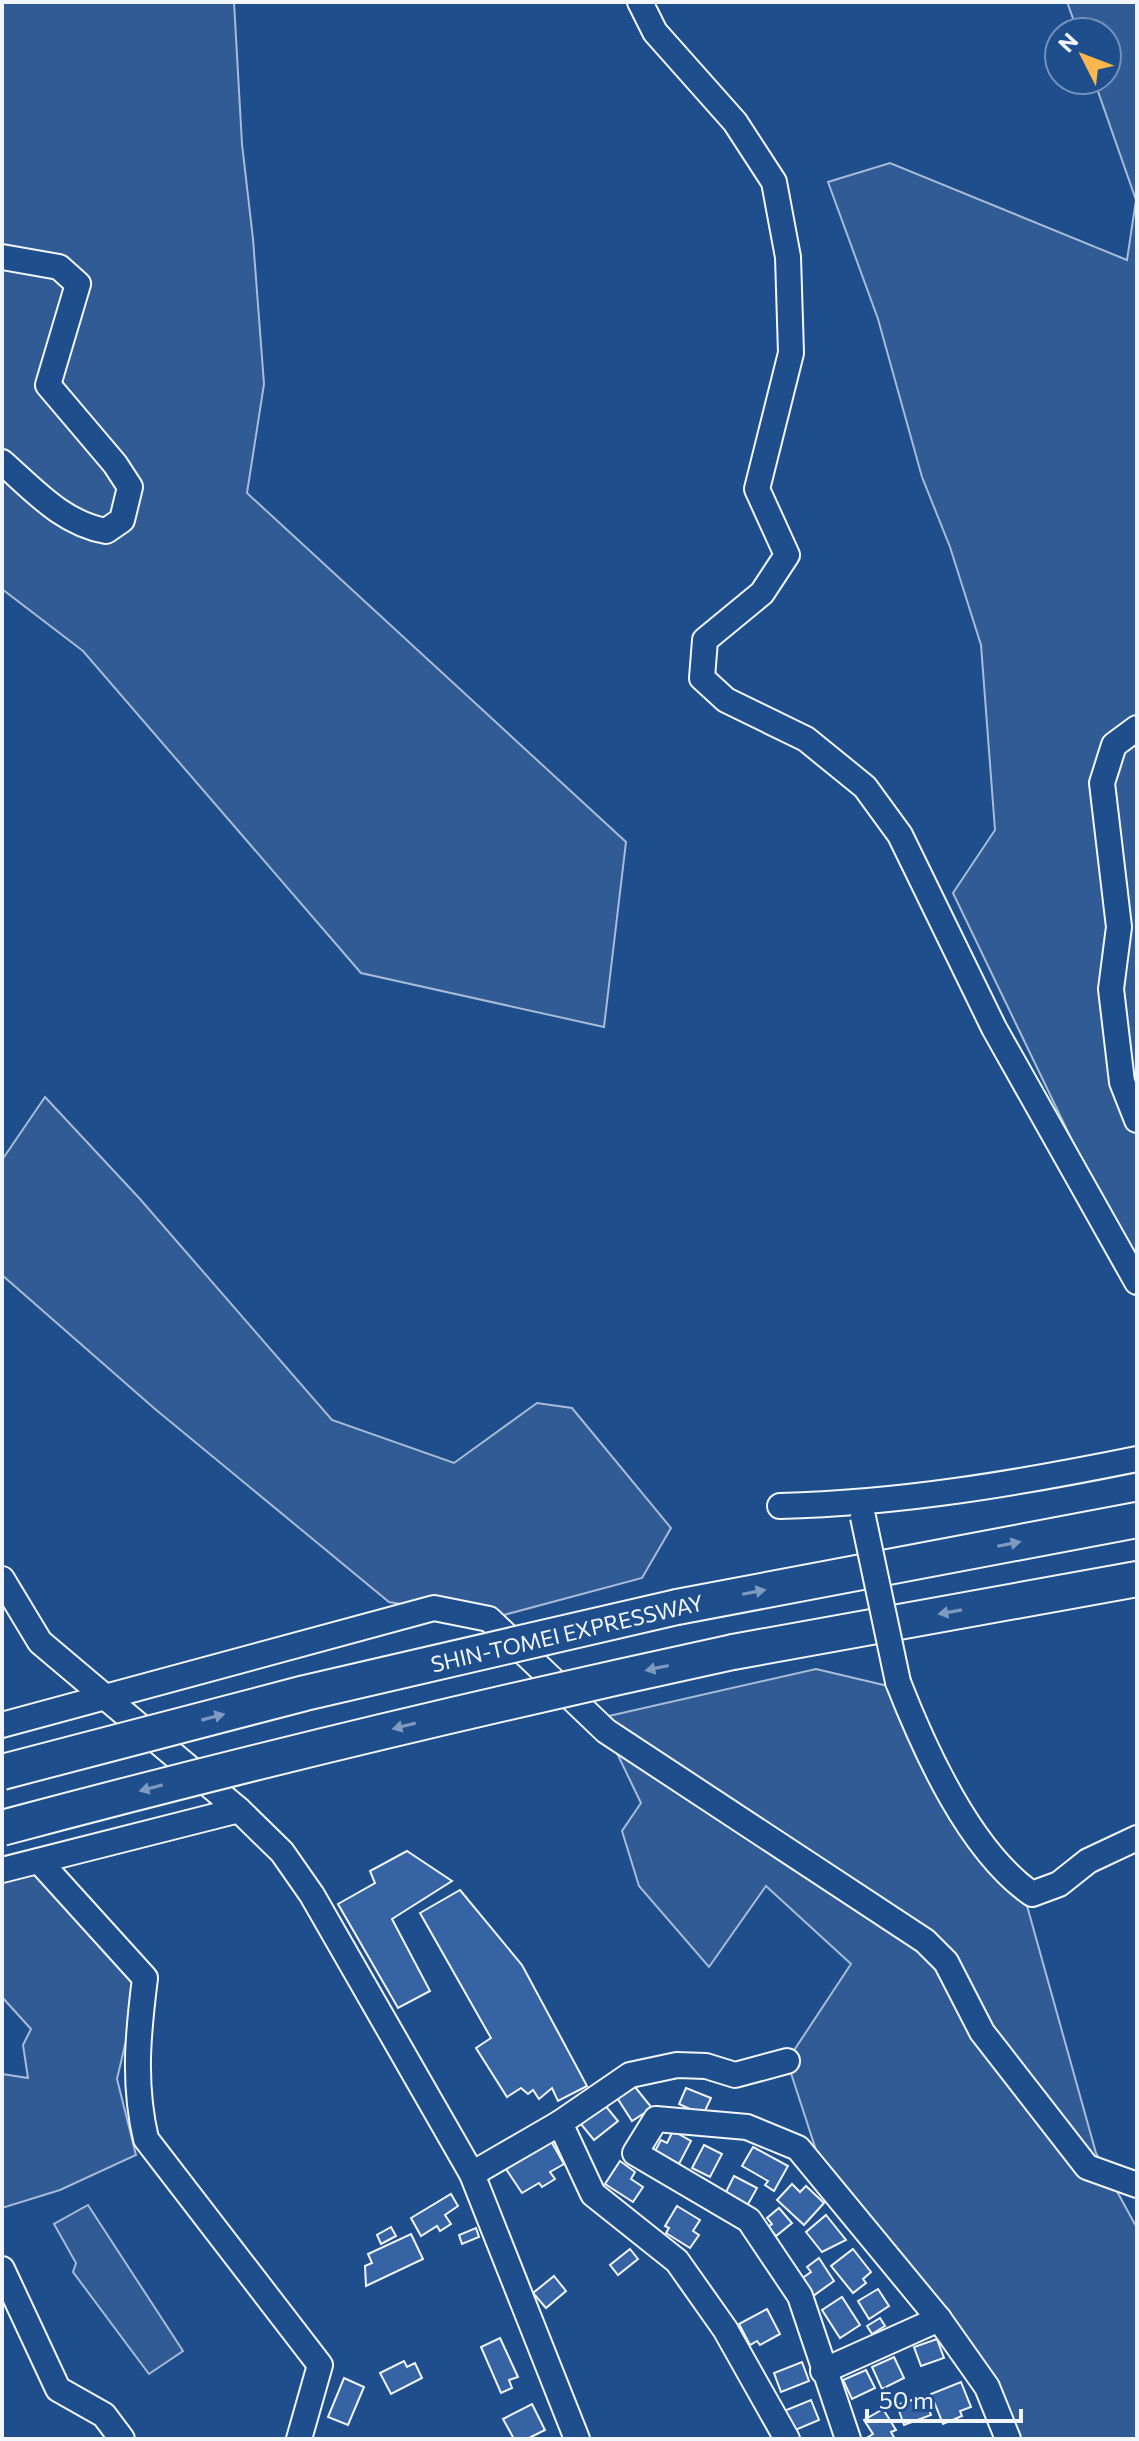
<svg xmlns="http://www.w3.org/2000/svg" width="1139" height="2441" viewBox="0 0 1139 2441" font-family="Commissioner,sans-serif">
<style>
.green{fill:#305b95;stroke:#a8bbd7;stroke-width:2}
.building{fill:#3563a3;stroke:#f2f6ff;stroke-width:2}
.lines{fill:none;stroke-linecap:round;stroke-linejoin:round}
.minor-casing{stroke:#f2f6ff;stroke-width:28}
.highway-casing{stroke:#f2f6ff;stroke-width:38}
.minor{stroke:#1f4e8c;stroke-width:24}
.highway{stroke:#1f4e8c;stroke-width:34}
.minor-bridge-casing{stroke:#f2f6ff;stroke-width:28;stroke-linecap:butt}
.highway-bridge-casing{stroke:#f2f6ff;stroke-width:38;stroke-linecap:butt}
.minor-bridge{stroke:#1f4e8c;stroke-width:24}
.highway-bridge{stroke:#1f4e8c;stroke-width:34}
.oneway{fill:#7e9ac0}
.labels{text-anchor:middle;dominant-baseline:central;stroke-width:6;stroke-linejoin:round;paint-order:stroke}
.street-label{font-size:22px;fill:#f2f6ff;stroke:#1f4e8c}
</style>
<rect width="100%" height="100%" fill="#1f4e8c"/>
<g class="green">
<path d="M2,2H234L242,144L253,239L264,384L247,493L626,842L604,1027L361,973L83,651L2,589Z"/>
<path d="M1067,2H1137V1258L1081,1159L953,893L995,830L981,645L950,547L922,477L878,319L828,182L890,163L1127,260L1136,200L1094,80H1107V32H1078Z"/>
<path d="M45,1097L140,1199L332,1420L454,1463L537,1403L572,1408L671,1528L642,1578L489,1619L389,1602L155,1409L2,1275V1160Z"/>
<path d="M816,1669L892,1687L1024,1895L1096,2153L1137,2228V2439H1011L831,2180L816,2150L787,2061L851,1964L766,1886L709,1967L639,1886L622,1831L641,1803L600,1718Z"/>
<path d="M40,1865L136,1971V1998L117,2079L136,2155L60,2190L2,2208V2074L28,2078L23,2045L31,2029L2,1997V1875Z"/>
<path d="M88,2205L183,2351L149,2374L73,2272L76,2263L54,2224Z"/>
</g>
<g class="building">
<path d="M407,1851L452,1881L392,1919L430,1991L398,2008L338,1904L375,1883L370,1871Z"/>
<path d="M460,1890L522,1965L587,2086L558,2101L552,2088L539,2099L533,2090L528,2094L521,2088L507,2097L476,2048L491,2038L420,1913Z"/>
<path d="M631,2082L652,2108L632,2121L614,2093Z"/>
<path d="M686,2088L711,2098L703,2115L679,2104Z"/>
<path d="M604,2104L618,2121L594,2140L580,2123Z"/>
<path d="M673,2131L691,2141L679,2164L655,2151L661,2140L667,2143Z"/>
<path d="M551,2141L564,2164L550,2172L555,2179L542,2187L539,2183L522,2193L506,2169Z"/>
<path d="M704,2145L722,2154L710,2177L692,2168Z"/>
<path d="M753,2147L788,2166L774,2191L765,2185L768,2181L742,2166Z"/>
<path d="M620,2161L635,2172L631,2179L643,2187L633,2202L605,2184Z"/>
<path d="M734,2176L757,2188L747,2206L725,2194Z"/>
<path d="M792,2184L800,2192L806,2186L824,2203L804,2225L777,2200Z"/>
<path d="M451,2194L458,2206L445,2215L451,2224L440,2231L437,2226L421,2236L411,2218Z"/>
<path d="M677,2206L700,2220L693,2231L699,2235L690,2248L666,2233L669,2228L665,2226Z"/>
<path d="M779,2208L792,2223L776,2236L768,2227L772,2224L767,2218Z"/>
<path d="M826,2215L846,2240L822,2252L806,2232Z"/>
<path d="M391,2227L396,2236L381,2244L377,2235Z"/>
<path d="M476,2228L479,2237L462,2244L459,2235Z"/>
<path d="M411,2234L423,2259L366,2286L365,2266L372,2263L368,2254Z"/>
<path d="M630,2249L638,2259L618,2275L610,2265Z"/>
<path d="M853,2249L871,2272L863,2279L866,2283L853,2293L831,2266Z"/>
<path d="M819,2258L834,2281L813,2296L801,2279L811,2272L807,2267Z"/>
<path d="M554,2276L566,2291L546,2308L533,2293Z"/>
<path d="M878,2289L889,2306L869,2319L858,2301Z"/>
<path d="M842,2297L860,2325L840,2338L822,2310Z"/>
<path d="M767,2309L780,2334L760,2345L757,2341L750,2345L739,2324Z"/>
<path d="M880,2318L885,2326L872,2334L867,2326Z"/>
<path d="M500,2338L518,2377L509,2380L512,2388L501,2393L481,2347Z"/>
<path d="M937,2339L944,2358L921,2366L914,2347Z"/>
<path d="M894,2357L904,2378L882,2389L872,2367Z"/>
<path d="M404,2361L407,2367L415,2363L422,2378L391,2394L380,2373Z"/>
<path d="M802,2362L809,2381L781,2392L774,2373Z"/>
<path d="M866,2370L875,2388L852,2399L843,2380Z"/>
<path d="M344,2378L364,2387L348,2425L328,2417Z"/>
<path d="M961,2382L971,2407L960,2411L962,2416L943,2424L931,2394Z"/>
<path d="M924,2396L931,2415L904,2425L897,2405Z"/>
<path d="M811,2400L819,2420L793,2431L784,2411Z"/>
<path d="M532,2404L545,2430L527,2439H514L503,2419Z"/>
<path d="M883,2409L896,2430L891,2432L895,2439H865L873,2434L864,2420Z"/>
</g>
<g class="lines">
<g class="minor-casing">
<g id="minor">
<path d="M640,2L655,32L735,122L774,182L788,257L791,353L757,489L787,555L762,593L705,640L702,678L726,700L806,739L865,787L900,835L994,1028L1137,1282"/>
<path d="M2,257L59,267L78,284L48,385L115,464L130,487L122,520L106,531C62,523 34,490 2,462"/>
<path d="M1137,728L1114,745L1102,783L1119,927L1111,989L1122,1082L1137,1120"/>
<path d="M780,1506C901,1503 1019,1483 1137,1459"/>
<path d="M2,1579L40,1642L239,1810L282,1852L312,1895L472,2174L577,2439"/>
<path d="M898,1682C925,1751 970,1851 1032,1894L1059,1884L1088,1861L1137,1838"/>
<path d="M2,1725L434,1608L489,1619L606,1731L925,1941L946,1962L982,2032L1087,2167L1137,2185"/>
<path d="M39,1861L145,1978C138,2034 133,2083 146,2139L320,2365L299,2439"/>
<path d="M2,1870L239,1810"/>
<path d="M560,2123L593,2194L677,2261L725,2329L787,2439"/>
<path d="M472,2174L560,2123L630,2075L677,2065L706,2066L735,2075L787,2061"/>
<path d="M2,2269L58,2389L104,2415L122,2439"/>
<path d="M823,2371L939,2319"/>
<path d="M848,2439L800,2296L749,2220L635,2153L656,2119L747,2127L798,2148L939,2319L987,2387L1008,2439"/>
</g>
</g>
<g class="highway-casing">
<g id="highway">
<path d="M677,1607L1137,1520"/>
<path d="M733,1652L1137,1579"/>
</g>
</g>
<use href="#minor" class="minor"/>
<use href="#highway" class="highway"/>
<g class="minor-bridge-casing">
<path id="minor-bridge" d="M863,1517L898,1682"/>
</g>
<g class="highway-bridge-casing">
<g id="highway-bridge">
<path d="M2,1772L305,1693L677,1607"/>
<path d="M2,1828C245,1763 488,1705 733,1652"/>
</g>
</g>
<use href="#minor-bridge" class="minor-bridge"/>
<use href="#highway-bridge" class="highway-bridge"/>
</g>
<defs><path id="oneway-solid" d="M-6-.8H1V-3.2L6.5 0L1 3.2V.8H-6Z" transform="scale(2)"/></defs>
<g class="oneway">
<use href="#oneway-solid" transform="translate(1009 1544) rotate(-11)"/>
<use href="#oneway-solid" transform="translate(754 1592) rotate(-11)"/>
<use href="#oneway-solid" transform="translate(950 1612) rotate(170)"/>
<use href="#oneway-solid" transform="translate(657 1668) rotate(168)"/>
<use href="#oneway-solid" transform="translate(213 1717) rotate(-15)"/>
<use href="#oneway-solid" transform="translate(404 1726) rotate(166)"/>
<use href="#oneway-solid" transform="translate(151 1788) rotate(165)"/>
</g>
<g class="labels">
<g class="street-label">
<text transform="translate(567 1633) rotate(-13)">SHIN-TOMEI EXPRESSWAY</text>
</g>
</g>
<rect width="1139" height="2441" fill="none" stroke="#f2f6ff" stroke-width="8"/>
<g transform="translate(1083 56) rotate(312)"><circle r="38" fill="#1f4e8c" stroke="#7391ba" stroke-width="2"/>
<path d="M0-6L14 30L0 20L-14 30Z" fill="#ffb74d"/>
<text y="-12" font-size="22" font-weight="bold" text-anchor="middle" fill="#f2f6ff">N</text>
</g>
<path d="M867 2409v12h154v-12" fill="none" stroke="#f2f6ff" stroke-width="4"/>
<text x="879" y="2409" font-size="24" fill="#f2f6ff" stroke="#1f4e8c" stroke-width="6" paint-order="stroke">50 m</text>
</svg>
